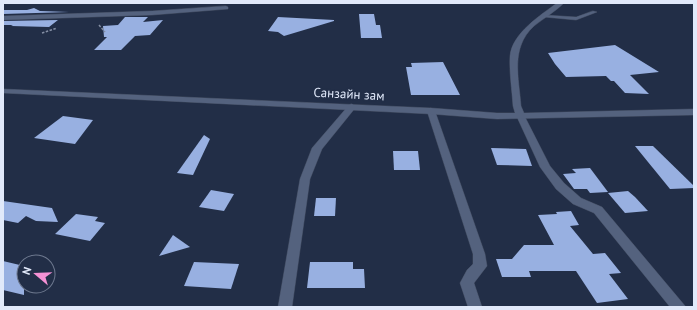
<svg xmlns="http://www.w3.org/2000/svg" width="697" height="310" viewBox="0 0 697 310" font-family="'PT Sans',sans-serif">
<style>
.building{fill:#98b0e1}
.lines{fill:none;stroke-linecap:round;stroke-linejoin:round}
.lane-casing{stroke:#3e485d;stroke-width:1}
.street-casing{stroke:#3e485d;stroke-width:1}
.secondary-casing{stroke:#3e485d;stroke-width:1}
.path{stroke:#848ea3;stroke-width:1.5;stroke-dasharray:2.5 1.5;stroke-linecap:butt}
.lane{fill:#54627e;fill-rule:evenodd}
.street{fill:#54627e;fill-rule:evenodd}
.secondary{fill:#54627e;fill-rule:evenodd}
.labels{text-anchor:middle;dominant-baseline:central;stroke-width:4;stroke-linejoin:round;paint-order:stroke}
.street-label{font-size:13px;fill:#e1e9fa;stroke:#222e47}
</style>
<rect width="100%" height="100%" fill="#222e47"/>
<g class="building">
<path d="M34,8L40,11L69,12L3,14V10H27Z"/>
<path d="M359,14H374L376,25H380L382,38H361Z"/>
<path d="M125,17H148L143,22L163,20L150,35L135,36L121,50H94L107,37H104L103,26L118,25Z"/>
<path d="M278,17L334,20V21L284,36L278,32L268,31Z"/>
<path d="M58,20L49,27L11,26L13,25H3V21Z"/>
<path d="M615,45L659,72L630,75L649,94L625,93L614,81H611L606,76L566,77L555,64L548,53Z"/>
<path d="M443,62L460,95H411L406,67H412L411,63Z"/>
<path d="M63,116L93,120L75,144L34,138Z"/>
<path d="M204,135L210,139L193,175L177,173Z"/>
<path d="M635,146H653L694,186V188L670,189Z"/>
<path d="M491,148L526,149L532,166L497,165Z"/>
<path d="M393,151H418L420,170H394Z"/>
<path d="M590,168L608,192L590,193L587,189H574L563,174L576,173L572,169Z"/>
<path d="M211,190L234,194L224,211L199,207Z"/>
<path d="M628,191L635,197L648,211L625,213L608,193Z"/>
<path d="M316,198H336L335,216H314Z"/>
<path d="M3,201L52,208L58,222L36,221L26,216L18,223L3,220Z"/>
<path d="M571,211L579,225L570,226L593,254L605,253L621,273L609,274L628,299L597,303L576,271H529L531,277H502L496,259H512L524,245H554L538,215L557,214L556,212Z"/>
<path d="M76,214L98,217L95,221L105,223L90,241L55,234Z"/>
<path d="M173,235L190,247L159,256Z"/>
<path d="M3,261L24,266V295L3,290Z"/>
<path d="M194,262L239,264L231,289L184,286Z"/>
<path d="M310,262H353V269H364L365,288H307Z"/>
</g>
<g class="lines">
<g class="lane-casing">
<path id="lane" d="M593,11L597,12L576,20L544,17L542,16L544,15L576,17Z"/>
</g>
<g class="street-casing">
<g id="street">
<path d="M226,6L228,7V9L152,15L3,20V16L152,11Z"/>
<path d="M352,104L356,107L322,149L310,179L292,307H278L300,179L312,148L349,105Z"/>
<path d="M431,108L435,111L485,254L487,266L474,283L482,307H468L460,283L467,270L473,264V254L427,111Z"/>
<path d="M520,112L524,115L550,166L564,183L581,198L602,207L686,307H670L594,213L573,204L556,189L540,167L516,115Z"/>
</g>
</g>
<g class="secondary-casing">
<path id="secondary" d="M557,3H564C555,12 544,18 534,26C510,48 519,78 521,106L524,113L694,109V115L497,119L431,114L3,93V89L431,108L497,113H515L513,106C512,90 509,72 510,56C512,33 541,15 557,3Z"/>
</g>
<g class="path">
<path d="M99,25L105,32"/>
<path d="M42,33L57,28"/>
</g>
<use href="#lane" class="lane"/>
<use href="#street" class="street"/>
<use href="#secondary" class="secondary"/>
</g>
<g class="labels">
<g class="street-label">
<text transform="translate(349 94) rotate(3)">Санзайн зам</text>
</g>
</g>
<rect width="697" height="310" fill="none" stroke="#e1e9fa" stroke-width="8"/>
<g transform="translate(36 274) rotate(289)"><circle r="19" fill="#222e47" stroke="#6e798f"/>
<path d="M0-3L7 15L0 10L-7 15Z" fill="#f491d4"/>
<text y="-6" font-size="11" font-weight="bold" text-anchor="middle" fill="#e1e9fa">N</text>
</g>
</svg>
